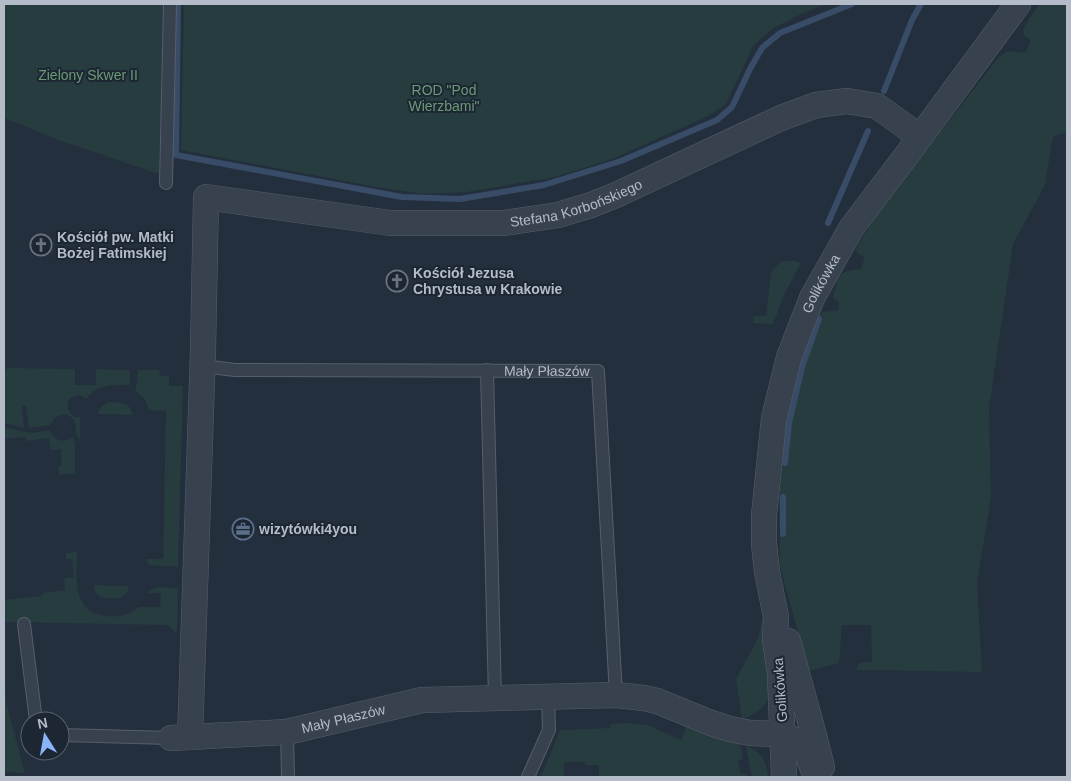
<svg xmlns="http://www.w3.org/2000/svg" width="1071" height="781" viewBox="0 0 1071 781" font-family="Arial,sans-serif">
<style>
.green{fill:#263c3f}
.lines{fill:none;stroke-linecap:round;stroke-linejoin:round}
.stream{stroke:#394c67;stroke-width:6}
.lane-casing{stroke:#565f6c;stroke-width:14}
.street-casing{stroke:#565f6c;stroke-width:26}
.lane{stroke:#38414e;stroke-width:12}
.street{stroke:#38414e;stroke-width:25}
.labels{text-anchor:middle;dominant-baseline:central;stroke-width:4;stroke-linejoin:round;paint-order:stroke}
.park-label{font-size:14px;fill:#6b9a76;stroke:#1d2633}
.street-label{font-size:14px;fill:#b4bcc9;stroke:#1d2633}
.poi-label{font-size:14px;font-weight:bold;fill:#b4bcc9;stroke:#1d2633;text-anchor:start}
</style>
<rect width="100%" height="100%" fill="#242f3e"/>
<g class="green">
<path d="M4,4H164L159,174L61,141L4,118Z"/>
<path d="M184,4H827L803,13L772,29L753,46L726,104L708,116L615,158L555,177L467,192L425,194L376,187L181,150Z"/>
<path d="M1039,4H1067V132L1053,137L1045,185L1013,244L989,408L991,497L977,582L982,672L856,670L859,663L872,662L871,625H842L839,663L809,671L786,589L780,566L779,500L786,424L799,368L817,316L824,312L838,310L839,302L834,299L833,296C840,275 837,271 861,269L865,257L857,253L856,248L879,210L999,57L1008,51L1025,53L1031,40L1024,36V27Z"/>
<path d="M783,261H794L801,263L784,295L773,324L753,323L754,316H766L771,273L777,265Z"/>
<path d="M8,368L75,369V385H96V369L130,370V385C114,385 97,384 86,399C80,394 74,394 69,400C65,409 71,418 80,417V443L79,438L75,433C81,414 56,407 51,425L30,428L29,427L26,406H22L24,428L4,423V370Z"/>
<path d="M138,370H159L160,376H169V386H183L178,567L149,565L146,559H163L166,411L149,410L144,398L136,391V385H137Z"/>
<path d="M109,402C122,403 129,401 133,415L98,414C99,407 103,404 109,402Z"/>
<path d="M4,427L26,432L34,433L50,430C54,441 64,444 73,437L75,444V473L59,475L58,466H62L61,449L51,450L49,438L26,441L25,437L4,439Z"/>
<path d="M77,552C77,579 71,612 107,616C119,618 130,614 139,607H160L161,593H147C154,585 168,588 178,588L177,630L175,632L168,625L4,622V600L42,596V593L65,590L64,578L74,577L72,559H66V553Z"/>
<path d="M94,585L129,586C127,596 121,599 111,599C107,598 102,599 99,596C95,593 94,589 94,585Z"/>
<path d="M763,613L771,695C765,708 755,715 742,719L736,679L755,644L759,635Z"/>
<path d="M4,678L7,707L25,773L4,772Z"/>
<path d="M630,723L648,725L681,740L687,726L728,741L740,744L743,759L738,760L741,774H746L747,777H599V765H585V762H564V777H541L560,730L610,728V724Z"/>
<path d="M746,746C761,750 767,763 768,777H752Z"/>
</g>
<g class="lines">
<g class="stream">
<path d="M178,4L176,155L402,197L460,199L544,185L621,161L717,120L732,107L750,69L762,48L780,33L852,4"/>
<path d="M884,91L912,20L921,4"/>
<path d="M828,223L868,131"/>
<path d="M785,463L789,423L802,367L819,319"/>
<path d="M783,497V534"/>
</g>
<g class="lane-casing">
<g id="lane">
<path d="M166,183L170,4"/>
<path id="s1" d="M202,366L235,370L598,371L616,695"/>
<path d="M487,370L495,698"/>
<path d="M24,624L36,721"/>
<path d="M287,732L288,777"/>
<path d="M60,735L171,738"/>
<path d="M528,777L549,730L548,696"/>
</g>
</g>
<g class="street-casing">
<g id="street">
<path d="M788,641L813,732L822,767"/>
<path id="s2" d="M190,737L203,351L206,197L390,223H504L558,215L591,205L616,195L781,118L816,105L847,101L877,106L920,137"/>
<path id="s3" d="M171,738L287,732L422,700L616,695L644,698L657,701L711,723L730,729L750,733L782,734L797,741L802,747L807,754L816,777"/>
<path id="s4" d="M784,777L780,674L775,640L776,617L767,572L764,544V515L774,418L789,357L812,298L852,227L906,156L1018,4"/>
</g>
</g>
<use href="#lane" class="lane"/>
<use href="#street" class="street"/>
</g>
<defs>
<g id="church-ring" transform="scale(1.125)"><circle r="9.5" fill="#1d2633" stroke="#6b7280" stroke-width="1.5"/><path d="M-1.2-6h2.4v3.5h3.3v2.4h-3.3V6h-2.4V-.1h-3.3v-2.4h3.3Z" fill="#6b7280"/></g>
<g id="office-ring" transform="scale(1.125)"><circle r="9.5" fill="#1d2633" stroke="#5c6f8a" stroke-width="1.5"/><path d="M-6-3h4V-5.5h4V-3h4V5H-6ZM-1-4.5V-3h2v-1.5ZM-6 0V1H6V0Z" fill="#5c6f8a"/></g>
</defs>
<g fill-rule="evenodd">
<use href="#church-ring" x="41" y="245"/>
<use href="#church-ring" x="397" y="281"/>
<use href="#office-ring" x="243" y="529"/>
</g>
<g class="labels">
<g class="park-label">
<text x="88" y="75">Zielony Skwer II</text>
<text x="444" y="90">ROD "Pod<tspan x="444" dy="16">Wierzbami"</tspan></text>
</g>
<g class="street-label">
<text stroke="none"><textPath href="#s2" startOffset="915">Stefana Korbońskiego</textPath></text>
<text stroke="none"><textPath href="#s4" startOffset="504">Golikówka</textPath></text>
<text stroke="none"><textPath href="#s1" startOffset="345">Mały Płaszów</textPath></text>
<text transform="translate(780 690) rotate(-94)">Golikówka</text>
<text stroke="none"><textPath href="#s3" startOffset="174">Mały Płaszów</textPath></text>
</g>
<g class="poi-label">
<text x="57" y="237">Kościół pw. Matki<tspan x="57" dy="16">Bożej Fatimskiej</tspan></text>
<text x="413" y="273">Kościół Jezusa<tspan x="413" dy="16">Chrystusa w Krakowie</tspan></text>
<text x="259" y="529">wizytówki4you</text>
</g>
</g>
<rect width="1071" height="781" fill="none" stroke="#b4bcc9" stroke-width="10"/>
<g transform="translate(45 736) rotate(349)"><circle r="24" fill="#1d2633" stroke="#59626f"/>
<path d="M0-4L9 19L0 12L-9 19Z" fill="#8ab4f8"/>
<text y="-8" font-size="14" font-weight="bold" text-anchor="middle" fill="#b4bcc9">N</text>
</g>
</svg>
